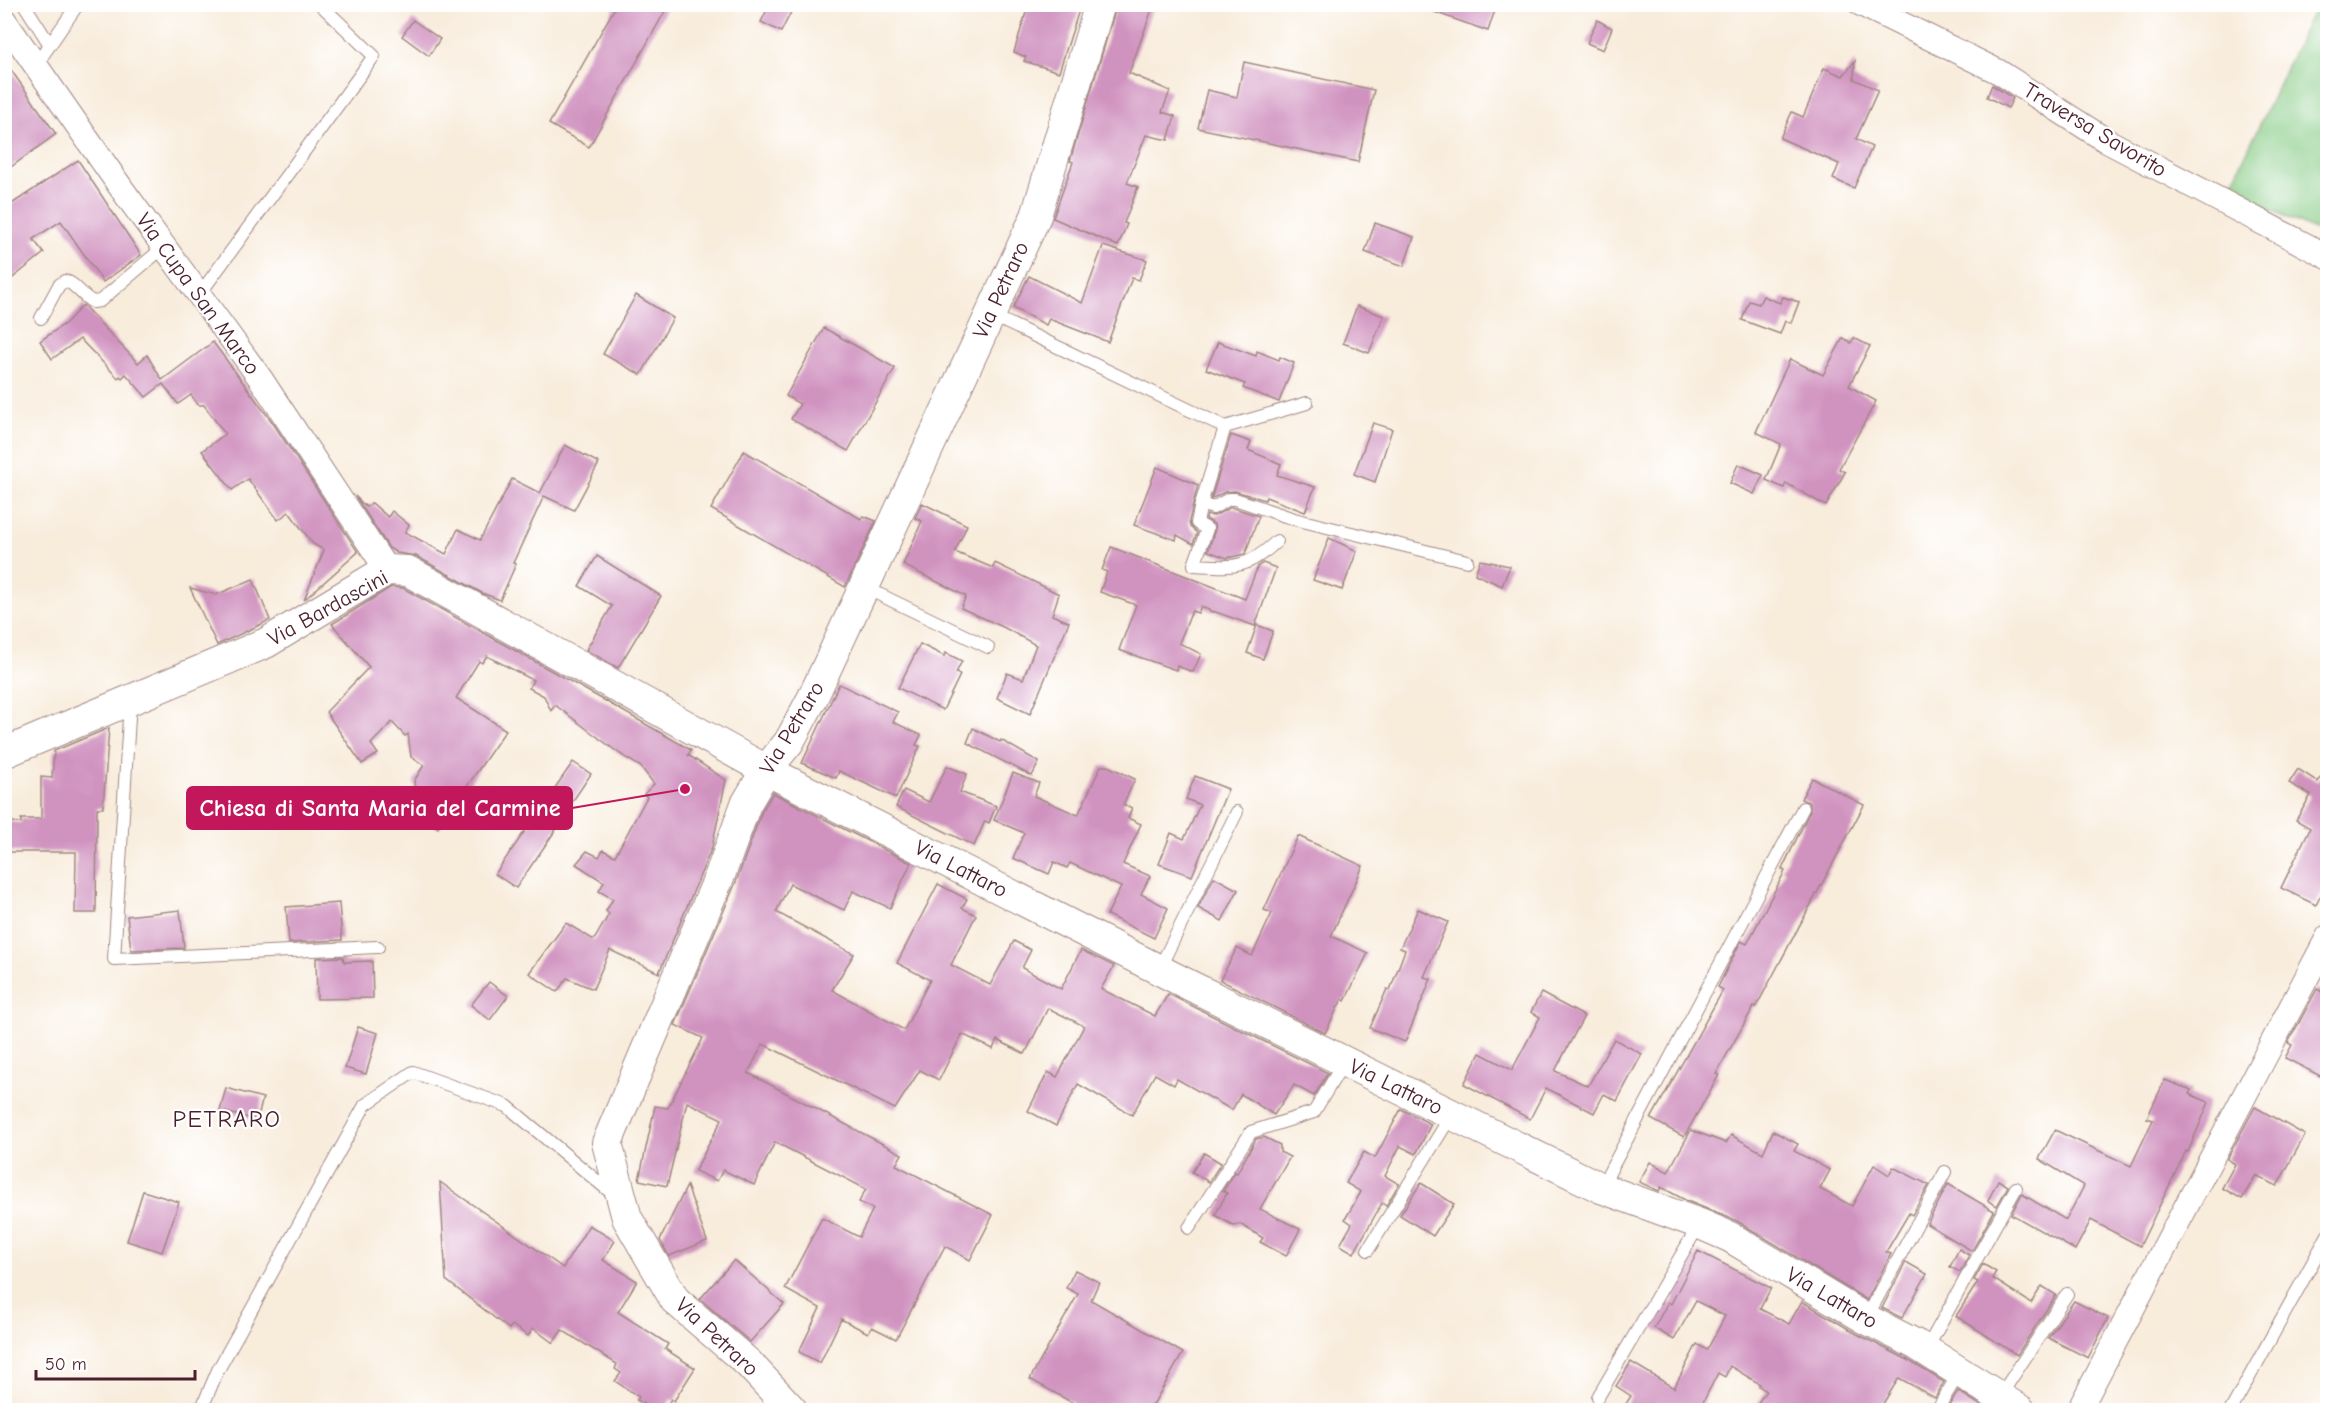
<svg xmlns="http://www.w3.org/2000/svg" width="2332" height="1415" viewBox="0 0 2332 1415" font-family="'Comic Neue',sans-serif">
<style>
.green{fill:#88cc86;stroke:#697658;stroke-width:1.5}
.building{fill:#d093c0}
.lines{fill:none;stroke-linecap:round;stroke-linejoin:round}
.service-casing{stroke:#a18683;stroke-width:14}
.minor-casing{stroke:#a18683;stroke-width:26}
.tertiary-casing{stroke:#a18683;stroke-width:32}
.service{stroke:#fff;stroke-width:12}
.minor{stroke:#fff;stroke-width:24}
.tertiary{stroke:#fff;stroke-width:30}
.labels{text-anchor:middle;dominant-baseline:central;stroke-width:4.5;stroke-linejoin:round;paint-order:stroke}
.street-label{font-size:22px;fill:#4a1f2b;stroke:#fff}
.neighbourhood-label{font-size:24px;letter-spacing:1.5px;fill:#4a1f2b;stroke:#fff}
.leader{fill:none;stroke:#c2185b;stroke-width:2}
.callout-dot{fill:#c2185b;stroke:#fff;stroke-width:2}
.callout{fill:#c2185b;stroke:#c2185b;stroke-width:2}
.callout-label{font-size:24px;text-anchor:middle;font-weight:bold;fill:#fff}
</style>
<rect width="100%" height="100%" fill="#fff"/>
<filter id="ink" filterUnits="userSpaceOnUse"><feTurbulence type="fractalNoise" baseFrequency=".0167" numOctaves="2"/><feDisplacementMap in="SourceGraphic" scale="12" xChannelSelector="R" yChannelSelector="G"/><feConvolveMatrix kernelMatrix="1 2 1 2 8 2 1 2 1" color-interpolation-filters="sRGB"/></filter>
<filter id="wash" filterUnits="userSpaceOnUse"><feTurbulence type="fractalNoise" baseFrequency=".008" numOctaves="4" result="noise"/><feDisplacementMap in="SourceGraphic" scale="24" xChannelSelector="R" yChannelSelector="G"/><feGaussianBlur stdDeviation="1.35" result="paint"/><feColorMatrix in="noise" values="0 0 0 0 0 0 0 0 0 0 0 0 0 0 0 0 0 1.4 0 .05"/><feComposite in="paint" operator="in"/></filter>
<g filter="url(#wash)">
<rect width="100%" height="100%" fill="#f8ecdb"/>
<path class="green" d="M2316,5H2328L2327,236L2229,190Z"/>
<g id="blocks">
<g class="building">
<path d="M617,4H669L589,147L549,124Z"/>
<path d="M770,4H776L791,12L781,32L761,22Z"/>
<path d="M1043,4H1081L1059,72L1024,61L1026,57L1014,52L1028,6L1041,10Z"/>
<path d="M1117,4H1154L1129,73L1170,91L1162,112L1175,116L1168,140L1146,135L1127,183L1138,187L1124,223L1127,224L1118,246L1053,218L1073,162L1070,161Z"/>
<path d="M1421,4H1497L1488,31L1420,7Z"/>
<path d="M413,20L440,39L429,56L402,36Z"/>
<path d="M1597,20L1612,28L1603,50L1587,43Z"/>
<path d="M4,60L56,134L4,172Z"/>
<path d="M1855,61L1854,79L1878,90L1856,139L1872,147L1854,188L1833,179L1839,164L1780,138L1792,112L1803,117L1824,68L1843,76Z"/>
<path d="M1244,62L1374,90L1358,162L1198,128L1207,90L1237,97Z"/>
<path d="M1992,85L2013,98L2008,108L1987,97Z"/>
<path d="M78,160L141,255L103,282L61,221L33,239L44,253L4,285V209Z"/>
<path d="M1375,223L1414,237L1404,266L1365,252Z"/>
<path d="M1103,246L1147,260L1139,280L1132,278L1108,342L1049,319L1046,325L1013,308L1029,276L1082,303Z"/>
<path d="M636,295L673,318L641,375L603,354Z"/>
<path d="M1763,296L1780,303L1783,297L1799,302L1791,323L1785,321L1780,334L1742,320L1749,301L1759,304Z"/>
<path d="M83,305L138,363L147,355L162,380L213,342L273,423L358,552L304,600L324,550L313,544L289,512L278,520L248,479L232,490L202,451L225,434L204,405H198L191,395L178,404L163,384L146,397L126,374L122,378L120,376L118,378L80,339L52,359L40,341L66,323Z"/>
<path d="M1357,306L1384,316L1369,353L1343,343Z"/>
<path d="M824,328L895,368L848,451L791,419L800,404L786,396Z"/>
<path d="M1843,338L1851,343L1854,338L1870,346L1849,386L1876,401L1839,469L1845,472L1826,506L1786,483L1784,488L1766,480L1781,444L1756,432L1790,359L1823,375Z"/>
<path d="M1218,342L1256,356L1257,351L1279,360L1280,357L1294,363L1279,402L1243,388L1245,384L1206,369Z"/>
<path d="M1373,423L1392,429L1375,482L1354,474Z"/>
<path d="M1231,435L1251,442L1248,450L1281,464L1277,475L1315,487L1305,512L1266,497L1265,500L1235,491L1225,492L1211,499Z"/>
<path d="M565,445L599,463L574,510L544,496L513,563L516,564L500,600L482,593L416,556L397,553L389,548L355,496L366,507L372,503L388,517L392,511L409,525L405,532L446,554L458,529L480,540L512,479L540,493Z"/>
<path d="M744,451L861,519L863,516L876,521L845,587L711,509Z"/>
<path d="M1738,464L1763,475L1754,494L1730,483Z"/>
<path d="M1157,467L1198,485L1189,521L1190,527L1197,533L1193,544L1177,535L1176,540L1134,525Z"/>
<path d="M922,503L967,525L955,552L993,568L995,563L1059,594L1052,615L1069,622L1030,714L997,698L1007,673L1023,679L1036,645L1003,627L961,608L966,596L903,565L922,521L915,518Z"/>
<path d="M1231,507L1259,516L1245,554L1227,558L1208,551L1215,529L1214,524L1206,519L1207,515L1214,516Z"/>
<path d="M1329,538L1357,551L1342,590L1313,580Z"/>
<path d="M1111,547L1245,599L1258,566L1263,563L1276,568L1255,626L1213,611L1212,612L1201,606L1198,613L1192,611L1179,643L1201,654L1193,672L1177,666L1176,670L1119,650L1136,605L1100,592L1107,572L1102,570Z"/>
<path d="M597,556L661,596L618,668L586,650L612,606L579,586Z"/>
<path d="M1480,560L1510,566L1502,586L1475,574Z"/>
<path d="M253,579L270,620L217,645L190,588L216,595Z"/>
<path d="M391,587L403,588L600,698L691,750L688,755L726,780L712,847L659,973L610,950L593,989L567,978L557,992L529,973L566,923L594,940L609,914L606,911L613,899L599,891L604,882L576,864L587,851L599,857L603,850L615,856L647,797L644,794L654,784L641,767L620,754L555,705L551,711L544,696L529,688L533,680L487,656L482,663L479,661L456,698L506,730L438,828L418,814L414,781L424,765L411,757L408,734L405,736L392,722L371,744L378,754L362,764L326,712L369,667L332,624Z"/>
<path d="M1257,625L1273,631L1263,659L1247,653Z"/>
<path d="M920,644L944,656L946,653L962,661L956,673L960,675L943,710L898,688Z"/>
<path d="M839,684L898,712L893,722L921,735L916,745L920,746L896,798L839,771L836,778L802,763Z"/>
<path d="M109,728L103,808H97L96,913H75L76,852H4V821L21,823V819H41V777L52,778L54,751Z"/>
<path d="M973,728L1000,742L1001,740L1039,762L1032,776L967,743Z"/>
<path d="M573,762L591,774L566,811L568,812L516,888L495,874Z"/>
<path d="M2328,765V881L2316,905L2281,888L2310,828L2296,820L2311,795L2289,783L2298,769L2318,782Z"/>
<path d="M947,766L967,774L960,792L996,806L989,823L985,821L974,846L896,807L904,790L929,802Z"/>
<path d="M1101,766H1108L1135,779L1123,805L1132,808L1128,818L1141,824L1123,864L1150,876L1141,894L1168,908L1154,938L1107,915L1121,887L1070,863L1067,868L1054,862L1049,874L1013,858L1024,833L994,820L1013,773L1039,783L1034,796L1078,815Z"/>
<path d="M1195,776L1228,789L1192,876L1159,864L1171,833L1184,839L1200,805L1186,799Z"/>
<path d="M1812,778L1864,805L1756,1007L1754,1006L1716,1074L1719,1075L1684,1137L1651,1119L1723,990L1718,987L1741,941L1747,944L1785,871L1782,869L1810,811V803L1801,799Z"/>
<path d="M773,793L911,863L890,908L853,891L844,910L790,884L776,912L854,954L832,990L904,1030L930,980L897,963L938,884L967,899L962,908L976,915L951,965L990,985L1014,941L1031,950L1022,968L1061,989L1081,950L1114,966L1101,989L1155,1016L1168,994L1328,1073L1314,1096L1294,1085L1274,1115L1241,1094L1232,1110L1177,1079L1174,1085L1155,1074L1132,1115L1078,1084L1056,1126L1028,1111L1048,1072L1057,1077L1084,1026L1048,1008L1025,1054L997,1040L993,1049L962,1034L939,1080L920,1070L895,1109L763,1044L748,1073L902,1154L896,1165L993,1215L970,1260L945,1246L896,1339L872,1327L868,1333L841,1319L820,1363L799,1352L820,1308L785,1289L822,1218L859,1237L873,1209L859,1202L866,1189L775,1142L754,1185L723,1170L717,1181L695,1171L722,1119L687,1102L667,1186L639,1180L655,1106L668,1108L703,1038L675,1025L736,882L762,811Z"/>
<path d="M1298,836L1363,866L1331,936L1368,953L1345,1001L1342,999L1325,1033L1220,980L1237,948L1252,956L1272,913L1264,910Z"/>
<path d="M1214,877L1238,890L1222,921L1198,908Z"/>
<path d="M339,903L342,940L289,943L286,907Z"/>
<path d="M1418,909L1448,922L1424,977L1431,979L1405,1042L1370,1028L1387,989L1390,990L1405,950L1400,948Z"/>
<path d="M180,910L184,948L131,950L127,916Z"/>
<path d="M343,957L344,962L372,961L373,998L317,999L316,958Z"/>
<path d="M489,982L508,996L490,1020L471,1005Z"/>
<path d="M2317,989L2328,995V1080L2285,1058L2292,1045L2288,1043Z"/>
<path d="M1541,993L1584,1016L1555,1071L1588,1086L1614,1039L1642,1054L1617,1101L1604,1094L1594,1113L1546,1088L1530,1119L1464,1084L1480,1053L1512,1070L1540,1017L1531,1012Z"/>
<path d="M358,1027L378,1033L366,1074L345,1068Z"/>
<path d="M2165,1080L2191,1090L2189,1094L2209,1102L2188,1152L2186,1151L2140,1246L2091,1220L2075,1250L2011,1214L2022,1194L2066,1220L2084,1186L2039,1159L2055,1130L2131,1166L2153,1120L2147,1118Z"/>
<path d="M226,1088L263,1098L257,1120L220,1111Z"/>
<path d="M2255,1107L2305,1135L2277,1186L2256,1175L2242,1199L2222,1188L2235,1164L2227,1159Z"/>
<path d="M1401,1109L1431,1124L1416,1154L1400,1146L1385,1176L1399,1184L1386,1206L1382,1203L1354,1253L1340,1245L1352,1224L1345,1219L1361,1192L1346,1183L1364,1152L1375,1158Z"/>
<path d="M1691,1130L1726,1143L1731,1135L1763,1153L1773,1131L1798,1144L1794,1151L1830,1170L1820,1189L1852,1206L1874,1165L1889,1175L1893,1167L1929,1185L1912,1215L1909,1213L1886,1252L1891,1254L1867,1300L1737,1221L1687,1201L1661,1187L1659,1191L1639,1182L1650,1162L1668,1172Z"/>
<path d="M1264,1137L1280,1145V1152L1290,1157L1260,1209L1300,1229L1286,1256L1260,1242L1263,1238L1240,1224L1234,1226L1215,1215L1227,1193L1223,1191L1235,1172L1237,1173L1256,1139Z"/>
<path d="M1204,1153L1221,1163L1209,1182L1192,1172Z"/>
<path d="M1998,1180L2008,1186L1997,1206L1988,1201Z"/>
<path d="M440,1182L563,1268L589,1225L615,1241L603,1260L637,1281L618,1312L668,1344L665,1349L695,1368L674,1401L671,1399L664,1410H653L637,1400L639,1397L615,1381L621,1373L615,1369L617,1364L562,1330L553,1343L533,1328L528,1336L512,1325L509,1329L446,1280Z"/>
<path d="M1421,1183L1454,1204L1433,1236L1400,1215Z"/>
<path d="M1948,1184L1994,1211L1972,1251L1927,1224Z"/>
<path d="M687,1186L707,1241L669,1256L660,1240Z"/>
<path d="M143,1191L179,1202L162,1252L127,1241Z"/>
<path d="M1959,1249L1969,1255L1960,1272L1950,1267Z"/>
<path d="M1698,1251L1771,1288L1760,1309L1789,1324L1802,1301L1857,1334L1908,1360L1944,1382L1935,1398L1899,1378L1879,1410H1753L1766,1391L1759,1386L1760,1384L1730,1366L1725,1377L1718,1373L1699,1410H1622L1631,1396L1616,1386L1631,1362L1674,1388L1697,1344L1707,1350L1725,1316L1696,1301L1674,1340L1654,1328L1668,1302L1671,1304Z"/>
<path d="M734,1260L784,1304L750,1342L700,1299Z"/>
<path d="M1906,1262L1927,1274L1902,1318L1882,1308Z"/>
<path d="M1983,1264L1996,1272L1992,1278L2031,1303L2042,1286L2056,1295L2017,1355L1956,1316L1978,1282L1974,1280Z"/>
<path d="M1075,1270L1099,1282L1091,1300L1183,1353L1150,1410H1068L1073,1403L1030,1379L1078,1294L1066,1288Z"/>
<path d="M2074,1301L2108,1318L2088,1358L2048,1338Z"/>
<path d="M1958,1391L1988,1410H1946Z"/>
</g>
</g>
</g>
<g filter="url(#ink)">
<use href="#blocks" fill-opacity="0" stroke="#a18683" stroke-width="1.5"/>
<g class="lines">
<g class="service-casing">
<g id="service">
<path d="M24,4L50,45"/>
<path d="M36,65L78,4"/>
<path d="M4,196L5,197"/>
<path d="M199,295L374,56L320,4"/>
<path d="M991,315L1225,427L1307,403"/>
<path d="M41,318L59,285L65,281C76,283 82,297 93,302L100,301L164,247"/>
<path d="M1225,427L1201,504L1197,523L1207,529L1194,565C1235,567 1246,570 1277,541"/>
<path d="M1201,504L1213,508L1229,499H1235L1294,519L1467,561"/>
<path d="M864,587L988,647"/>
<path d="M130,702L114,959L378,947"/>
<path d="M1159,969L1237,812"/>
<path d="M1601,1188L1803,808"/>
<path d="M1189,1228L1251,1132L1314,1112L1344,1062"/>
<path d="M1368,1250L1451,1116"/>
<path d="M1866,1319L1945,1172"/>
<path d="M1926,1350L2016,1188"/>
<path d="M2000,1396L2067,1294"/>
<path d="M1598,1397L1699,1225"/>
<path d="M201,1410L218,1370L365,1105L413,1072L507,1106L614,1195"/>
<path d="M1937,1410L1959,1373"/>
<path d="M2231,1410L2328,1235"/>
</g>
</g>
<g class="minor-casing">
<g id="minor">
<path d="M1861,4L1999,72L2107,141L2328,257"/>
<path d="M4,20L124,192L260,378L387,570"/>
<path d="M2079,1410L2328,937"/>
</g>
</g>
<g class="tertiary-casing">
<g id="tertiary">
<path d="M4,753L266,643L387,570L408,571L766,770L1189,985L1601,1188L1700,1224L1730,1237L1866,1319L1917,1345L2020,1410"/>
<path d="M792,1410L748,1363L675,1300L627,1218L607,1143L720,875L746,804L766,770L789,742L813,697L1036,216L1100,4"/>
</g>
</g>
<use href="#service" class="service"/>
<use href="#minor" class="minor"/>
<use href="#tertiary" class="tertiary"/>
</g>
</g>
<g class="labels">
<g class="street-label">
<text transform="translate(2095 130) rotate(31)">Traversa Savorito</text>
<text transform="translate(1001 290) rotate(-65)">Via Petraro</text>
<text transform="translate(198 294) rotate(54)">Via Cupa San Marco</text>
<text transform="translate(328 608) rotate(-29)">Via Bardascini</text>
<text transform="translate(792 728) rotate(-59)">Via Petraro</text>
<text transform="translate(961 869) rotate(27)">Via Lattaro</text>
<text transform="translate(1396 1087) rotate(26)">Via Lattaro</text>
<text transform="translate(1832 1298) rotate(30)">Via Lattaro</text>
<text transform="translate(717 1337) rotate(43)">Via Petraro</text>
</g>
<g class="neighbourhood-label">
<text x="227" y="1119">PETRARO</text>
</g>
</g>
<path class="leader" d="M685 789L572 808"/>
<circle class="callout-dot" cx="685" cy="789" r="6"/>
<rect class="callout" x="187" y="787" width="385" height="42" rx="6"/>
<g class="callout-label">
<text x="380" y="816">Chiesa di Santa Maria del Carmine</text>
</g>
<rect width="2332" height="1415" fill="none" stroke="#fff" stroke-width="24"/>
<path d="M36 1370v9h159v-9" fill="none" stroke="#4a1f2b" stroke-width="3"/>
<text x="45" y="1370" font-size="18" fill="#4a1f2b" stroke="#ffffff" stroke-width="4.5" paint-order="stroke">50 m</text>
</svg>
